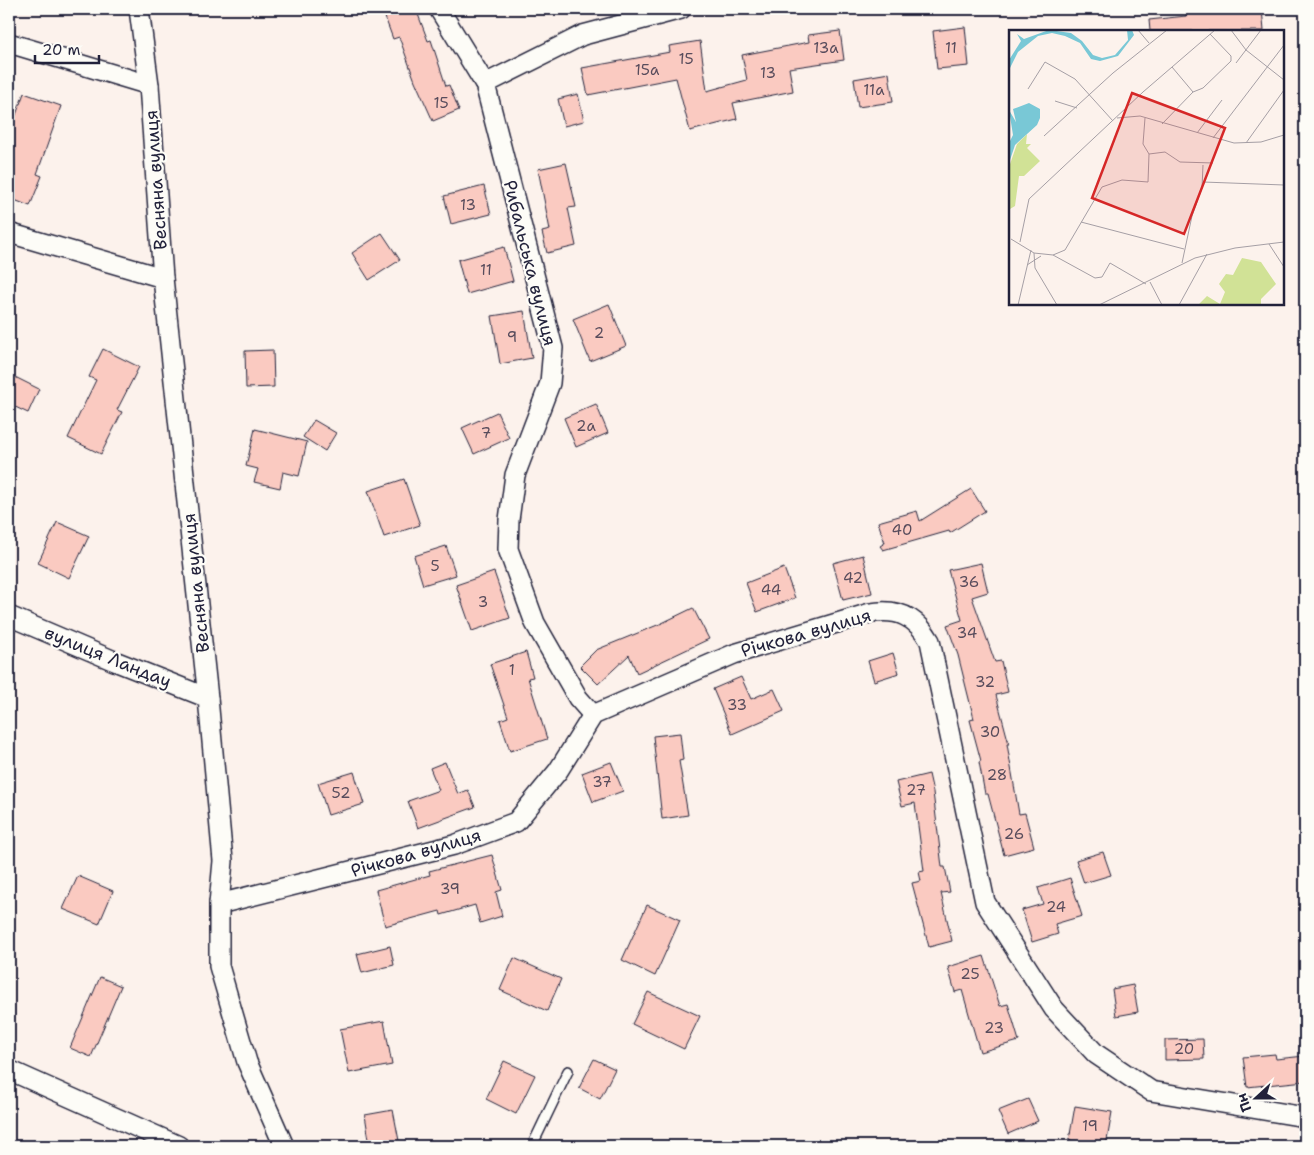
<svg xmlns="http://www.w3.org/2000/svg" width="1314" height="1155" viewBox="0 0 1314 1155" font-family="'Shantell Sans',sans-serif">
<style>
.building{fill:#facac1;stroke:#22223b}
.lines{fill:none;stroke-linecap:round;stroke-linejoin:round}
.service-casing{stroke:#22223b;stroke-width:12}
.minor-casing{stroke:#22223b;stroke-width:22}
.service{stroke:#fdfcf7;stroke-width:9}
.minor{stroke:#fdfcf7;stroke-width:19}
.labels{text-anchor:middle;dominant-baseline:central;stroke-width:4.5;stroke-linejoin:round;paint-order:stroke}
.number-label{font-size:15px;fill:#584c5c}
.street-label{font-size:18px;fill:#22223b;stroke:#fdfcf7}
.inset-road{fill:none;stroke:#a59fa5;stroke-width:1}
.view{fill:#d62828;fill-opacity:0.15;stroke:#d62828;stroke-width:2.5}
.inset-edge{fill:none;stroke:#22223b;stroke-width:2.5}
</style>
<rect width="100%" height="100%" fill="#fcf2ec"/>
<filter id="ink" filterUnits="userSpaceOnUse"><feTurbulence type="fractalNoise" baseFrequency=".02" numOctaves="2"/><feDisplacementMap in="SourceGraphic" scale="10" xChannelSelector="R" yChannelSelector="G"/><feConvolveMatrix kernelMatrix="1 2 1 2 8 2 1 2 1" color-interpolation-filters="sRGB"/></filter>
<g filter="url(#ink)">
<g class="building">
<path d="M382,9H416L428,41L431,40L446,86L449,85L459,110L433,121L415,81L399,37L393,39Z"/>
<path d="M1202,9H1262L1264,31H1150L1149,20L1186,16L1185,11Z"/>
<path d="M965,27L969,66L937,69L933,31Z"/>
<path d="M840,31L844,60L789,68L793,91L733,103L737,119L690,131L676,78L588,95L582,68L670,52L669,46L700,41L707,91L747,80L742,55L809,42L808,35Z"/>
<path d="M889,73L893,102L858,107L854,79Z"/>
<path d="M24,93L61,106L37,174L42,176L30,206L9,198V134Z"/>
<path d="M578,94L584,121L564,126L558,99Z"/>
<path d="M566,163L576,207L568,208L576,246L547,253L542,232L550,230L538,169Z"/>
<path d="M484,186L491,214L451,224L444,196Z"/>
<path d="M382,233L400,260L369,280L352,253Z"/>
<path d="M504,247L513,281L467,294L458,260Z"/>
<path d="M609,304L626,346L590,361L573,319Z"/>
<path d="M524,311L532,358L500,364L492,316Z"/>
<path d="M103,349L139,367L117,410L122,412L101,454L68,438L96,380L89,377Z"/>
<path d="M273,350L274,387L246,388L245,351Z"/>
<path d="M9,374L39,389L28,413L9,404Z"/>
<path d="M596,404L608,433L576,447L564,418Z"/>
<path d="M497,412L509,438L474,454L462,428Z"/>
<path d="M314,420L336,433L325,451L303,437Z"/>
<path d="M255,429L307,442L299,476L283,472L280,488L254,482L258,469L246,466Z"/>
<path d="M404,479L420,525L384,537L368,491Z"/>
<path d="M971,489L985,511L950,533L949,531L883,550L880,546L885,543L878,522L917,511L920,521Z"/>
<path d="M57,522L89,536L69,578L38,563Z"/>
<path d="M446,546L456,575L423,585L414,556Z"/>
<path d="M863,555L872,593L843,600L833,563Z"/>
<path d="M981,563L988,592L972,597L995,662L1001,661L1008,692L996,695L1009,744H1007L1019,814L1025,813L1034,847L1004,855L988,794H985L979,762L981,761L970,720L974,719L958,655L947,625L962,620L948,570Z"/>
<path d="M784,568L795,598L757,612L746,583Z"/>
<path d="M494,572L510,618L472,631L456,585Z"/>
<path d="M693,608L709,639L637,673L629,655L598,684L580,666L596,650L660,624Z"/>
<path d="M526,652L533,677L528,678L547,739L510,751L500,720L508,717L490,664Z"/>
<path d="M893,653L899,673L874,681L868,661Z"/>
<path d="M741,677L751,699L774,689L784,711L732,734L713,689Z"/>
<path d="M680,733L683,760L679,761L688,815L662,819L653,736Z"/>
<path d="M445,762L458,794L468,790L475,807L418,828L408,801L439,790L430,768Z"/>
<path d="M611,762L623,791L593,802L582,773Z"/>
<path d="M354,772L364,804L328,815L318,783Z"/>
<path d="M929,774L933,792L942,867H945L950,892L941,893L952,941L929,947L912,883L921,881L919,872L924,871L915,803L902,806L896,782Z"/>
<path d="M1103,852L1111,875L1084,883L1076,860Z"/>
<path d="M492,855L502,890L496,892L502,916L480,923L475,905L441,915L440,911L385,926L376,890L430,875L429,871Z"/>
<path d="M78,876L113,891L99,924L63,909Z"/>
<path d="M1070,878L1082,916L1055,924L1058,934L1032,942L1022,910L1043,904L1038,888Z"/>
<path d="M647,905L680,920L655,976L622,960Z"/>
<path d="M390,946L394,965L362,973L357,954Z"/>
<path d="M984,956L1000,1006L1008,1004L1019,1041L980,1052L962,990L955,992L948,967Z"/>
<path d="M514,958L561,979L547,1011L500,990Z"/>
<path d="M100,977L121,986L91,1057L70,1048Z"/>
<path d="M1133,985L1138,1012L1116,1016L1112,989Z"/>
<path d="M648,992L700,1016L684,1049L632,1024Z"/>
<path d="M384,1021L392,1065L349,1073L340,1029Z"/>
<path d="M1203,1039L1204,1059L1165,1060V1040Z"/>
<path d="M1275,1054L1276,1059L1305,1056V1081L1247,1087L1243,1057Z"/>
<path d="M594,1059L615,1069L600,1099L579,1088Z"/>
<path d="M504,1061L535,1075L516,1114L486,1099Z"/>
<path d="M1028,1099L1038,1121L1008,1134L998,1111Z"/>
<path d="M1075,1106L1112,1112L1106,1146L1069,1140Z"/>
<path d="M393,1110L400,1146H370L365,1115Z"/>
</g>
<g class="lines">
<g class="service-casing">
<path id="service" d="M532,1146L568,1071"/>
</g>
<g class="minor-casing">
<g id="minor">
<path d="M139,9L149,85L163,278L208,698L223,861L219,904V966L247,1062L284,1146"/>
<path d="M439,9L485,84L553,348L550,383L515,475L509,520L508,549L535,623L578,698L593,715"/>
<path d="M9,43L149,85"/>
<path d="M485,84L583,35L681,9"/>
<path d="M9,233L163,278"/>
<path d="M9,616L112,660L208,698"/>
<path d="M219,904L454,845L516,822L558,771L593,715L734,654L870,613C897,608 916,616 930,641L985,902L1054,1009L1096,1054L1151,1091L1305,1117"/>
<path d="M9,1070L179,1146"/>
</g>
</g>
<use href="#service" class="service"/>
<use href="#minor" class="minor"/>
</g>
</g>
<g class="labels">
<g class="number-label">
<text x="826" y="48">13а</text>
<text x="951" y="48">11</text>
<text x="686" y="59">15</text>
<text x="647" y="70">15а</text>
<text x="768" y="73">13</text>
<text x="874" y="90">11а</text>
<text x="441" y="103">15</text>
<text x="468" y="205">13</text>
<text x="486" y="270">11</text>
<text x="599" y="333">2</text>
<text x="512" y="337">9</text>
<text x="586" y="426">2а</text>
<text x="486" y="433">7</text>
<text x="902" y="530">40</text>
<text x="435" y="566">5</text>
<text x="853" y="578">42</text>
<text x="969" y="582">36</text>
<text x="771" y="590">44</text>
<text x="483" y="602">3</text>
<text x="967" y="633">34</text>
<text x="512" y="670">1</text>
<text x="985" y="682">32</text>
<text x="737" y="705">33</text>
<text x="990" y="732">30</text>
<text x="997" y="775">28</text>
<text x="602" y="782">37</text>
<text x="916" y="790">27</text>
<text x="341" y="793">52</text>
<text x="1014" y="834">26</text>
<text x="450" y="889">39</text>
<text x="1056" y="907">24</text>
<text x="970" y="974">25</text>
<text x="994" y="1028">23</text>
<text x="1184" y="1049">20</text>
<text x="1090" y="1126">19</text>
</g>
<g class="street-label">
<text transform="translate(156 180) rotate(-94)">Весняна вулиця</text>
<text transform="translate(530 263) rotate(76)">Рибальська вулиця</text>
<text transform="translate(196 583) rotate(-96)">Весняна вулиця</text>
<text transform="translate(806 633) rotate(-16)">Річкова вулиця</text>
<text transform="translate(108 657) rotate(22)">вулиця Ландау</text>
<text transform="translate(416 853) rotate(-16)">Річкова вулиця</text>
</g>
</g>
<g transform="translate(1009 30)">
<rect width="275" height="275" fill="#fcf2ec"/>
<path d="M18,104L17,114H22L18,118L31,131L15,146H10L6,176L1,179L0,137L8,114ZM233,228L252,232L267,254L252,269V275H189L198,266L211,274L216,262L210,254L217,244L224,245Z" fill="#d1e296"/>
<path d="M40,0L62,3L73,11L84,25L93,28L106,25L119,10L118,0H123L125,5L109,26L91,31L82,29L71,13L56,6L43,3L29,6L9,22L0,40V30L12,11L8,4L15,9ZM20,73L31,79V88L28,95L6,115L0,133V113L4,105L0,80L7,92L4,79Z" fill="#79c8d6"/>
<path class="inset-road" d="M129,0L140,13M222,0L237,20L275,50M227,33L252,0M163,37L184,62M19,59L36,32L66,49L104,91M46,71L68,78M108,88L131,86L225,113L252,112L275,105M153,94L184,62L194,58L222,31V26L201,4M188,103L213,70M35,106L104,43L158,0M204,108L275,15M237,113L275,60M140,124L156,122L171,132L204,133M194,152L275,155M72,192L175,219M2,209L25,223L44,225L86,248L93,247L101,233L137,254M11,212L20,169L134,62L206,0M260,214L275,237M25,223L26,238L48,275M44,225L56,220L93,157L113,150L139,152L140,124L134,114L136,88M173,233L183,186L193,158L194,135M18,235L32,226M141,252L153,275M9,275L22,220M90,275L186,228L226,218L275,212M170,275L198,224"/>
<path class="view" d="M123,63L216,98L175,204L83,168Z"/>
<rect width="275" height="275" class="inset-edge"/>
</g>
<rect width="1314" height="1155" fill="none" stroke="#fdfcf7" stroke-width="30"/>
<rect x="15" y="15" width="1284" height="1125" fill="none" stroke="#22223b" stroke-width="2" filter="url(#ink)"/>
<g transform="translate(1256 1098) rotate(249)" stroke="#fdfcf7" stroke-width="4" paint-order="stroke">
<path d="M0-4L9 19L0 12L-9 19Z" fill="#22223b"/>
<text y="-8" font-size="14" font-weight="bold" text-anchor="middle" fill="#22223b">Пн</text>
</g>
<path d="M35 55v8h64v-8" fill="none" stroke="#22223b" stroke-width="2.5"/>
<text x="42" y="55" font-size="15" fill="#22223b" stroke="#fdfcf7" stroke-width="4" paint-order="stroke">20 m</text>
</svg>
